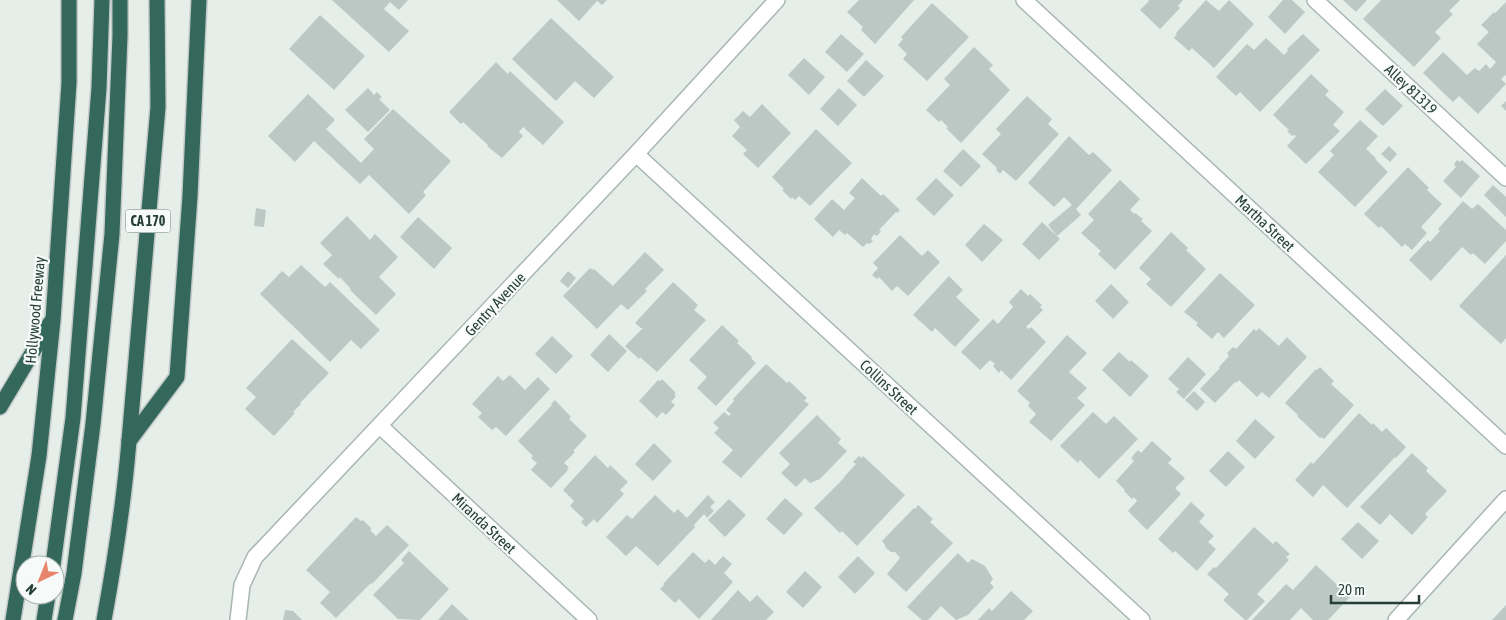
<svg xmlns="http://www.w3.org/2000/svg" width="1506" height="620" viewBox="0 0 1506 620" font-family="'Asap Condensed',sans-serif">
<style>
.building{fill:#bbc8c3}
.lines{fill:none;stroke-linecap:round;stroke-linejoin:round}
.minor-casing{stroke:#a9b6b1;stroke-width:18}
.highway-casing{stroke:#c2c9c7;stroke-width:18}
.minor{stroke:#fff;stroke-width:15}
.highway{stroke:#34685b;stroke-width:15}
.labels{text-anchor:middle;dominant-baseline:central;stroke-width:4.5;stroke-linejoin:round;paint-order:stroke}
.shield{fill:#f6faf8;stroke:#647671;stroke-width:1}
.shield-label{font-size:14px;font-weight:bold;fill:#263e37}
.street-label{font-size:15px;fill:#263e37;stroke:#f6faf8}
</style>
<rect width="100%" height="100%" fill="#e6eeea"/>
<g class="building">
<path d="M332,0H408L399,10L390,2L384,9L409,31L389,52Z"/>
<path d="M557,0H607L602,5L597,1L579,21Z"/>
<path d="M859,0H914L875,44L861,30L863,27L847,12Z"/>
<path d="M1148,0H1183L1178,6L1180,8L1160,29L1140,10L1149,1Z"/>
<path d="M1206,0L1219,11L1229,0L1254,24L1214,68L1192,48L1189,51L1174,38L1177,34L1176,33Z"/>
<path d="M1283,0H1292L1305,12L1285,34L1268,17Z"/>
<path d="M1343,0H1367L1356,12Z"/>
<path d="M1381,0H1460L1449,11L1453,14L1435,32L1441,38L1414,67L1363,19Z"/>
<path d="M1506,2V76L1505,75L1501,79L1506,84L1478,114L1459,96L1453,102L1423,73L1443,52L1467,75L1475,68L1479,71L1486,64L1490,69L1496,62L1477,44L1489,32L1481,25L1494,12L1495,13Z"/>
<path d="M932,3L969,37L927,81L903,59L907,54L898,45L903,39L901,37Z"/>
<path d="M320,15L365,56L334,90L289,49Z"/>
<path d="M551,18L614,77L594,98L575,81L556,101L512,59Z"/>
<path d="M841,34L864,54L847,72L825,52Z"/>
<path d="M1303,34L1320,50L1260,112L1240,92L1236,96L1216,77L1247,44L1254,50L1266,38L1284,55L1288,51L1287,49Z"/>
<path d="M974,47L993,65L989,69L1010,90L961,143L946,128L948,127L941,120L939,122L926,110L950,85L944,79Z"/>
<path d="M804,58L825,77L809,95L788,75Z"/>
<path d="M866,60L884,76L864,97L847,81Z"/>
<path d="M496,62L508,74L510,71L564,122L543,145L523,127L519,132L523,136L502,158L487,146L488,145L463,122L461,124L449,112Z"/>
<path d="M1311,74L1329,91L1325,95L1344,112L1333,125L1340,131L1306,164L1287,146L1296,136L1294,135L1292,136L1287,131L1289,130L1273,115Z"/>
<path d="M368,88L374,95L377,92L382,97L379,99L390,110L368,132L345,110Z"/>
<path d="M839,88L857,105L838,126L820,109Z"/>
<path d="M1385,89L1403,106L1383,126L1365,109Z"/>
<path d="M308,94L335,120L326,129L361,163L374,149L364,139L393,109L451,161L423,192L426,195L409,214L369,175L360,184L314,141L295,162L268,136Z"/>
<path d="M1027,96L1052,119L1048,124L1059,134L1016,181L1003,170L1000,174L996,170L997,168L982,154L1001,134L996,129Z"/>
<path d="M1506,101V111L1501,106Z"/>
<path d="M762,104L791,133L758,168L743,154L747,150L732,136L740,127L734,120L743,111L750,117Z"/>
<path d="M1360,120L1378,136L1366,149L1376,158L1375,159L1388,172L1355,207L1318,172L1334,155L1330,151Z"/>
<path d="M816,129L852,163L810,206L799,196L795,200L792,197L791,199L782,190L784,189L772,177Z"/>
<path d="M1069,136L1089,155L1093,152L1112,170L1076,209L1081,215L1057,236L1048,225L1072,205L1064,197L1054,207L1028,183Z"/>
<path d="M1389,146L1397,154L1390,162L1381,154Z"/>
<path d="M963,149L981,166L961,187L943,171Z"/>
<path d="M1457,160L1460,162L1462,160L1480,176L1461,198L1443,181L1456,167L1454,164Z"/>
<path d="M1408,167L1429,188L1427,190L1442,204L1421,227L1427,233L1412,250L1405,244L1402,247L1381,226L1379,228L1364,214Z"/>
<path d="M862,178L881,196L883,194L900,210L897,213L896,212L879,230L881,231L877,236L874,234L871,239L873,241L869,244L867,243L863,247L847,233L845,235L839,230L833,237L814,219L832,199L844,210L855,198L849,193Z"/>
<path d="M936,178L954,195L934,216L916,199Z"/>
<path d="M1120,180L1140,199L1130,210L1134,214L1135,213L1143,219L1141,221L1152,231L1115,270L1098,254L1101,251L1081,233L1094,220L1088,214Z"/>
<path d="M1493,185L1506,197V217L1484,195Z"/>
<path d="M1463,201L1472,209L1478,204L1506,230V241L1485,264L1473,253L1471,255L1462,247L1431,281L1409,260L1428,240L1430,242L1440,231L1438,229Z"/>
<path d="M256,208L266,210L264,227L254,226Z"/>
<path d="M347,216L370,240L375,234L398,257L379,277L396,294L376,315L350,290L351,289L340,277L339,279L323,264L332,255L320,243Z"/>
<path d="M418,217L452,248L434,269L400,237Z"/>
<path d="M1042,222L1060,239L1039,260L1022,244Z"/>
<path d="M984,224L1003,240L982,262L965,245Z"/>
<path d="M1171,232L1188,248L1186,250L1206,269L1171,307L1146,284L1151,279L1139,268Z"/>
<path d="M900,235L922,256L928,250L940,262L908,296L897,286L892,291L879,277L877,279L872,275L878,268L873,263Z"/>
<path d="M645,252L664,270L645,289L647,291L628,310L621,304L597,329L563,296L590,268L593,270L594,269L613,286Z"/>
<path d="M1506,255V338L1501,344L1459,306Z"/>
<path d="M301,265L325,287L330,282L380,330L361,349L351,340L330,362L260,294L282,271L289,277Z"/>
<path d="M568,271L576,278L568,288L560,281Z"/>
<path d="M1220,273L1255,305L1224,338L1218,332L1212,339L1196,325L1198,323L1184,312Z"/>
<path d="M949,276L963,290L956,297L980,320L955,347L935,328L932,332L913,315Z"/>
<path d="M673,282L698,305L694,310L706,320L657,372L640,357L639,359L625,346L643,328H641L635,323Z"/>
<path d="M1111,284L1129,302L1113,319L1095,301Z"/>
<path d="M1021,289L1028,296L1030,294L1042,305L1040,307L1043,310L1026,327L1029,329L1031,327L1046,342L1011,380L1001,370L999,373L993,366L995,364L990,360L980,370L961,352L993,319L998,324L1013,307L1009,302Z"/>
<path d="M722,325L739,341L737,343L752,357L751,358L756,363L716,406L697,388L707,377L689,360Z"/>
<path d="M1259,328L1279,346L1287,337L1307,357L1269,398L1262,392L1257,397L1239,380L1236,383L1235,382L1215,403L1200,389L1220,368L1219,367L1229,356L1227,353L1233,347L1236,349L1254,329L1256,331Z"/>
<path d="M609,334L627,351L608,372L590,355Z"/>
<path d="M1067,335L1087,353L1069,372L1087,388L1077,398L1085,405L1051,441L1029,422L1036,414L1028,406L1030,403L1017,391Z"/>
<path d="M552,336L573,356L556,374L535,354Z"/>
<path d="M292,339L329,373L300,403L301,404L293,412L295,413L274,436L245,409L256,397L246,388Z"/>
<path d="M1119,352L1130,362L1131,360L1149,376L1130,397L1102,370Z"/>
<path d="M1188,357L1206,374L1184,399L1176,392L1179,389L1168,379Z"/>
<path d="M766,364L787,383L789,381L807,398L804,401L809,404L741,478L722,462L733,450L714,433L719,428L713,423L724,412L729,416L731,414L726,410L734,401L733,399Z"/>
<path d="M1320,367L1334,381L1331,384L1354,405L1324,439L1321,437L1320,438L1297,416L1298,415L1285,403L1316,369L1317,370Z"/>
<path d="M510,375L525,390L538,377L550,389L506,436L496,427L492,430L478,417L482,413L472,404L498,376L503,381Z"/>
<path d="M662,379L676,393L674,394L676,396L671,402L675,405L666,415L662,412L657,418L639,401L658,380L660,381Z"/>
<path d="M1194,391L1205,402L1197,411L1185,400Z"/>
<path d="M555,400L571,417L569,419L587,436L573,451L575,452L564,463L569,467L567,469L568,470L551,488L531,470L537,463L531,458L533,456L518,441L552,405L551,404Z"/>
<path d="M1093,412L1106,424L1114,416L1138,439L1099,479L1080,460L1078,463L1060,446Z"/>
<path d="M1359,413L1372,425L1373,423L1382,432L1386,428L1406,447L1396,458L1395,457L1347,508L1323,485L1313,497L1295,480L1311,462L1313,464L1323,453Z"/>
<path d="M817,415L841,439L838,443L847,451L820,479L810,483L805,478L796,487L781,473L790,464L779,453Z"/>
<path d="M1255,419L1275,437L1255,459L1236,441Z"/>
<path d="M1152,441L1172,459L1168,463L1185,478L1175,488L1181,494L1147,530L1128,511L1137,501L1134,497L1132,499L1124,491L1125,490L1116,481L1134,461L1131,458L1138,450L1141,453Z"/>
<path d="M654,443L672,461L653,481L635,464Z"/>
<path d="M1228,451L1245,467L1226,487L1209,471Z"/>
<path d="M1412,453L1428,468L1426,471L1447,491L1425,514L1428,517L1412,535L1390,514L1380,525L1360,507Z"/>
<path d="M595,455L608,468L610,465L628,482L620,490L624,494L597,523L594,519L586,527L581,522L584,519L570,506L574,501L563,490Z"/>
<path d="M859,456L862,458L863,456L905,495L857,546L842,531L840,533L814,508L844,478V477L856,464L853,462Z"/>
<path d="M655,495L674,513L678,509L687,518L708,495L715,502L710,507L714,511L707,518L704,514L694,525L695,527L658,566L636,546L626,556L606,537L627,515L632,519Z"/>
<path d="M785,498L803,514L784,535L766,519Z"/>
<path d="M729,499L746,515L725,537L708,520Z"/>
<path d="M1191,502L1205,515L1199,522L1214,536L1208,542L1216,549L1197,571L1175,551L1173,553L1158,539Z"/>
<path d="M918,505L933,519L930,522L953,543L906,592L887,574L900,558L895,552H891L886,548L885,545L882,541L914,508L915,509Z"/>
<path d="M356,517L361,521L363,520L372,529L370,530L376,536L387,525L409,545L372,584L371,583L336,618L320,603L330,592L306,570Z"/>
<path d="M1358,522L1379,541L1362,559L1341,539Z"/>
<path d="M1254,527L1273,544L1276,541L1290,554L1286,557L1289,560L1257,594L1265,601L1247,620H1245L1223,600L1229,594L1207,574L1214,567L1216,568Z"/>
<path d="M409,551L449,589L420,620L398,619L373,595L404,563L401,560Z"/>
<path d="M693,552L705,563L709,559L715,565L723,556L732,564L724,573L733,582L699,619L679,599L675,603L660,589L664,585L663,584Z"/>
<path d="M958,553L968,563L972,559L985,566L993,579L990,583L994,587L968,615L956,620L941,606L928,620H922L907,607Z"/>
<path d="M858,556L875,573L855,594L838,577Z"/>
<path d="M1316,565L1350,597L1328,620H1313L1301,608L1290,620H1252L1286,584L1293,590Z"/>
<path d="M805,571L822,587L803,608L786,592Z"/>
<path d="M738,590L750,602L757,595L774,612L766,620H711Z"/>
<path d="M1011,591L1033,611L1024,620H978L989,608L992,611Z"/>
<path d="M452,604L469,620H438Z"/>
<path d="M1506,605V620H1492Z"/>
<path d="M285,610L293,611L302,620H283Z"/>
</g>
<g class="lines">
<g class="minor-casing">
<g id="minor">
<path d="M1024,0L1506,446"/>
<path d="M1315,0L1506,178"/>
<path d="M636,154L1142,620"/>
<path d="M380,426L589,620"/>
<path d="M238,620L242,585L255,557L636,154L777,0"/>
<path d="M1396,620L1506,499"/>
</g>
</g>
<g class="highway-casing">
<g id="highway">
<path d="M0,407L50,323"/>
<path d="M129,441L177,377L190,196L199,0"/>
<path d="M53,565L73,418L99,88L102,0"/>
<path d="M13,620L39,456L53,320L69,83V0"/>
<path d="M44,620L48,595"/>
<path d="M65,620L74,573L93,424L112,234L120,36V0"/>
<path d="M104,620C115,560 124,501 129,441L158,107L157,0"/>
</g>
</g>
<use href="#minor" class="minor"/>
<use href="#highway" class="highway"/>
</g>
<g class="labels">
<rect class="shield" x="125.5" y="209.5" width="45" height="23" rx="4"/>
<g class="shield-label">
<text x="148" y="221">CA 170</text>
</g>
<g class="street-label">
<text transform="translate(1411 89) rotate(43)">Alley 81319</text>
<text transform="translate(1265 223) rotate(43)">Martha Street</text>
<text transform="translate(495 304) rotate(-47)">Gentry Avenue</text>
<text transform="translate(35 310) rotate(-85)">Hollywood Freeway</text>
<text transform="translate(889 387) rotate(43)">Collins Street</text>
<text transform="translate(484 523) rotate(43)">Miranda Street</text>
</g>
</g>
<g transform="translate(40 580) rotate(223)"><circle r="24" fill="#f6faf8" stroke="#a3afab"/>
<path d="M0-4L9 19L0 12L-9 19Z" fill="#e7846b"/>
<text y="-8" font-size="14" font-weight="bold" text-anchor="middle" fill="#263e37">N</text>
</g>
<path d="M1331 595v8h88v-8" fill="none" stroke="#263e37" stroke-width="2.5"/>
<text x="1338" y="595" font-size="15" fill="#263e37" stroke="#f6faf8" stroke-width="4" paint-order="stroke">20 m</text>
</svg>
